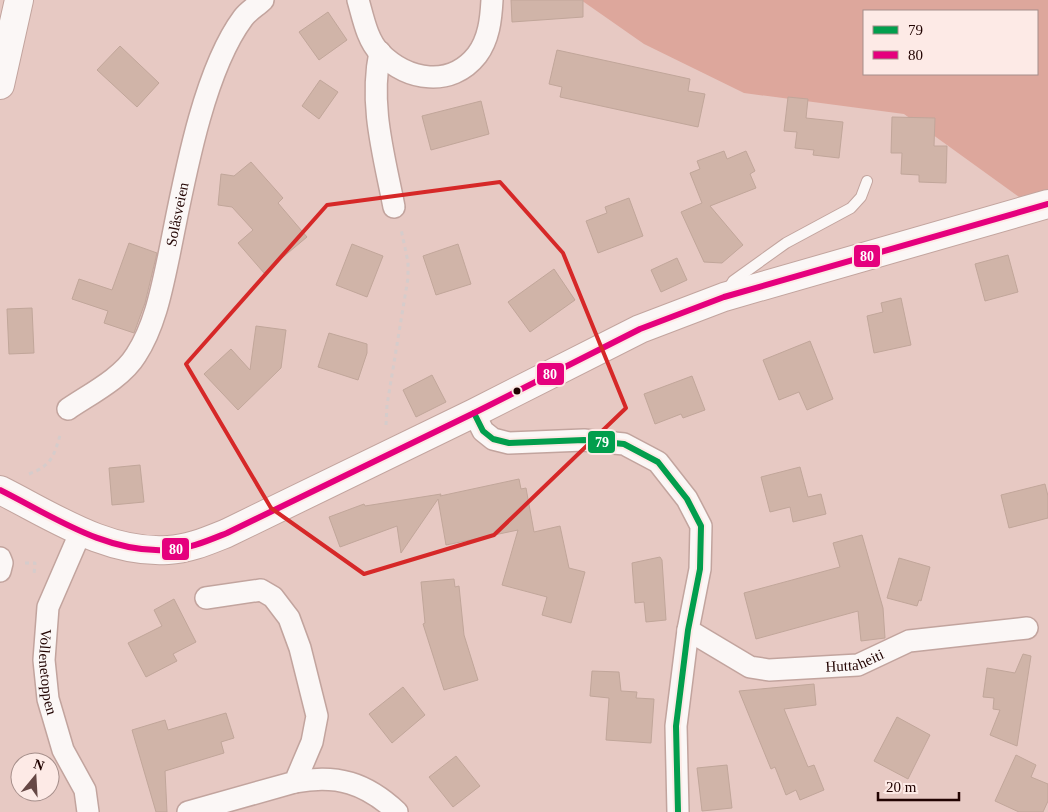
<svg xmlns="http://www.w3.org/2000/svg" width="1048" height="812" viewBox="0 0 1048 812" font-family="'Times New Roman',serif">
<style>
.green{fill:#dda79c;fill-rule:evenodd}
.building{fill:#d0b4a8;stroke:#c1a69a}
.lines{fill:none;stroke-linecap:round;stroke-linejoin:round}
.lane-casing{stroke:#c2a49e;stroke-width:12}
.street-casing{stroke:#c2a49e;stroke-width:24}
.secondary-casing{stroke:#c2a49e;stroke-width:30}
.path{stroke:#d6cccb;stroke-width:3;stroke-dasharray:4 4;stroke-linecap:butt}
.lane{stroke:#fbf7f6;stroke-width:10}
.street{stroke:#fbf7f6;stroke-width:21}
.secondary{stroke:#fbf7f6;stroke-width:28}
.bus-1-casing{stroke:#fdeae6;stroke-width:10}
.bus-2-casing{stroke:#fdeae6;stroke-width:10}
.bus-1{stroke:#029e4d;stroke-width:6}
.bus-2{stroke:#e5007d;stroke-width:6}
.marked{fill:none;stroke:#d62828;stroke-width:4;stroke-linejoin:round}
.bus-dot{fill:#210301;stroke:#fdeae6;stroke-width:2}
.labels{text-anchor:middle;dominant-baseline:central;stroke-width:5;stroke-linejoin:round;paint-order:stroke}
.street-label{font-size:15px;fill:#210301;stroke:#fdeae6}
.line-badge{stroke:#fdeae6;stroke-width:2}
.badge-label{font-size:14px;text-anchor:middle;font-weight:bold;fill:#fff}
</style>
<rect width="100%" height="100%" fill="#e7c9c3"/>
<path class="green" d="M581,0H1048V205L1033,207L904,114L744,93L644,44ZM864,11H1037V74H864Z"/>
<g class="building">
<path d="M511,0H583V17L512,22Z"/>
<path d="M328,12L347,40L319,60L299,32Z"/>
<path d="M120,46L159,83L137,107L97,70Z"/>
<path d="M557,50L690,79L688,91L705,94L698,127L560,97L562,87L549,84Z"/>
<path d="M320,80L338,92L319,119L302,106Z"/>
<path d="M788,97L808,99L806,118L843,122L839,158L813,155L814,150L795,148L797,132L784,131Z"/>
<path d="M481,101L489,134L431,150L422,116Z"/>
<path d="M892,117L935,118L934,146H947L946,183L919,182V175L901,174L902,153H891Z"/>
<path d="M724,151L727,159L746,151L755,171L750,174L756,188L710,206L743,245L722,263L704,262L681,212L702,203L690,173L700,169L697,161Z"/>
<path d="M251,162L283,198L278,203L307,237L264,273L238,243L253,230L232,207L218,205L221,174L234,176Z"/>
<path d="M629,198L643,236L598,253L586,221L607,213L605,207Z"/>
<path d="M129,243L157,253L145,303L134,333L104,323L108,311L72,299L79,279L112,290Z"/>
<path d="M352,244L383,256L367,297L336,285Z"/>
<path d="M458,244L471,284L436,295L423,256Z"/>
<path d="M1008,255L1018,292L985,301L975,264Z"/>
<path d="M677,258L687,280L661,292L651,270Z"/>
<path d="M554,269L575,300L530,332L508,302Z"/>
<path d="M901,298L911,345L874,353L867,316L883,312L881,303Z"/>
<path d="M32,308L34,353L9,354L7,309Z"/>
<path d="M256,326L286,330L281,368L238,410L204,374L231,349L250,370Z"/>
<path d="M329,333L367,344V353L358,380L318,367Z"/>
<path d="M810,341L833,399L807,410L799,392L779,400L763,360Z"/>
<path d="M432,375L446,402L416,417L403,390Z"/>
<path d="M692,376L705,410L683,418L681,414L655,424L644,394Z"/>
<path d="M140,465L144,502L112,505L109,468Z"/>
<path d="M800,467L808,497L821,494L826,514L793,522L790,507L770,512L761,477Z"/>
<path d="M519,479L521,489L526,488L534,532L560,526L569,568L585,572L571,623L542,615L547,597L502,585L518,530L446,545L438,499L401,553L397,526L340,547L329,517L364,504L365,506L441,494L440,496Z"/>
<path d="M1045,484L1048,496V518L1009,528L1001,495Z"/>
<path d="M862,535L883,608L885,638L861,641L858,611L756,639L744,593L840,567L833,543Z"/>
<path d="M660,557L662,560L666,620L646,622L644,602L635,603L632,563Z"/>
<path d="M899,558L930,567L921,601L919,600L917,606L887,598Z"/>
<path d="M454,579L455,587L459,586L464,635L478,680L444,690L423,624L425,623L421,582Z"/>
<path d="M174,599L196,642L173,654L177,661L146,677L128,643L162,626L154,610Z"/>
<path d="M1023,654L1031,656L1017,746L990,735L1000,710L993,709L994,698L983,697L987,668L1015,673Z"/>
<path d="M592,671L619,672L621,691L637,692L636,698L654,699L651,743L606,740L609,698L590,696Z"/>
<path d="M814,684L816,705L784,709L808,767L814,765L824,790L800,800L796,790L786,795L775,767L771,769L739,691Z"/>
<path d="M403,687L425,715L392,743L369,714Z"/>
<path d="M226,713L234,738L221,742L224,753L165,771L167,812H156L132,730L165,720L168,730Z"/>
<path d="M897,717L930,735L908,779L874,761Z"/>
<path d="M1016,755L1036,765L1031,777L1048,784V801L1043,812H1019L995,801Z"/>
<path d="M456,756L480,786L453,807L429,777Z"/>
<path d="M727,765L732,808L702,811L697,768Z"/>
</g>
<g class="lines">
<g class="lane-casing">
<path id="lane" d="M727,291L733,281L786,243L851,208L861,197L867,181"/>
</g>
<g class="street-casing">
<g id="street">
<path d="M358,0C363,17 367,40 380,53C408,81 451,88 477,55C489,39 491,19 492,0"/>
<path d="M380,52C369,105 384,155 394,207"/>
<path id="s1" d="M68,409C90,394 122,378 136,355C155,326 162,288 169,255C183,186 202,73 243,18C248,11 257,6 263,0"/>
<path d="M474,413L483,431L493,439L509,443L584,440L624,444L658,462L687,499L701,526L700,569L688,630L676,726L678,812"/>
<path id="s2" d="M81,531L48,607L44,660L48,699L63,750L85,790L88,812"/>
<path d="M0,558L2,563L0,571"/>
<path id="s3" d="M688,630L750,667L769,670L858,665L909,641L1027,628"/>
<path d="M295,782C337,774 366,783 397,812"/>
<path d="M188,812L295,782L312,742L317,716L300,648L289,618L273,597L261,590L206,598"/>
</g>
</g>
<g class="secondary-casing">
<g id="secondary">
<path d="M0,85L19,0"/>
<path d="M0,490C52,516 107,554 168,550C189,549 207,541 227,533L474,413L640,329L724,297L1048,204"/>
</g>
</g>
<g class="path">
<path d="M386,425L387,405L408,278V262L401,229"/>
<path d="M29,474C53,465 54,455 61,432"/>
<path d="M25,563H35L34,575"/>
</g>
<use href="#lane" class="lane"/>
<use href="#street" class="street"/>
<use href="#secondary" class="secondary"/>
<g class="bus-1-casing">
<path id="bus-1" d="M474,413L483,431L493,439L509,443L584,440L624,444L658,462L687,499L701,526L700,569L688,630L676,726L678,812"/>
</g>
<g class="bus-2-casing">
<path id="bus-2" d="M0,490C52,516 107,554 168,550C189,549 207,541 227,533L474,413L640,329L724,297L1048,204"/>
</g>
<use href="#bus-1" class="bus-1"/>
<use href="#bus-2" class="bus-2"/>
</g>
<path class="marked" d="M500,182L563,253L626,408L494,535L364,574L271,508L186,364L327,205Z"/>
<circle class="bus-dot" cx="517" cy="391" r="4.5"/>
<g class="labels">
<g class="street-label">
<text stroke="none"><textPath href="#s1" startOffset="235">Solåsveien</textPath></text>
<text stroke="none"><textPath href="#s3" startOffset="178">Huttaheiti</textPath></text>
<text stroke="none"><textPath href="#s2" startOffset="148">Vollenetoppen</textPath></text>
</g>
</g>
<g class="line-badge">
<rect x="853" y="244" width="28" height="24" rx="5" fill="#e5007d"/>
<rect x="536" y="362" width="29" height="24" rx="5" fill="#e5007d"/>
<rect x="587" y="430" width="29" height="24" rx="5" fill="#029e4d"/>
<rect x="161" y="537" width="29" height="24" rx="5" fill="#e5007d"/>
</g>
<g class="badge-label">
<text x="867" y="261">80</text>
<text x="550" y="379">80</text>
<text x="602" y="447">79</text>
<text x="176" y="554">80</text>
</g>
<rect x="863" y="10" width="175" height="65" fill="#fdeae6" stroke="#a58e8a"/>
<rect x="873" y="26" width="25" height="8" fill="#029e4d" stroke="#a58e8a"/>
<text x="908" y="35" font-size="15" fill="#210301">79</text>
<rect x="873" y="51" width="25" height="8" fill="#e5007d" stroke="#a58e8a"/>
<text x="908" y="60" font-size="15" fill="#210301">80</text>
<g transform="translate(35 777) rotate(18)"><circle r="24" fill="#fdeae6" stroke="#a58e8a"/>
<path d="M0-4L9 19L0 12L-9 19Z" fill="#664845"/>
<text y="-8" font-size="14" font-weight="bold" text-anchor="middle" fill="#210301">N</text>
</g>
<path d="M878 792v8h81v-8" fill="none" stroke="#210301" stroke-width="2.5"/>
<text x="886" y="792" font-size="15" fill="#210301" stroke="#fdeae6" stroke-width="4" paint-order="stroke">20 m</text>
</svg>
